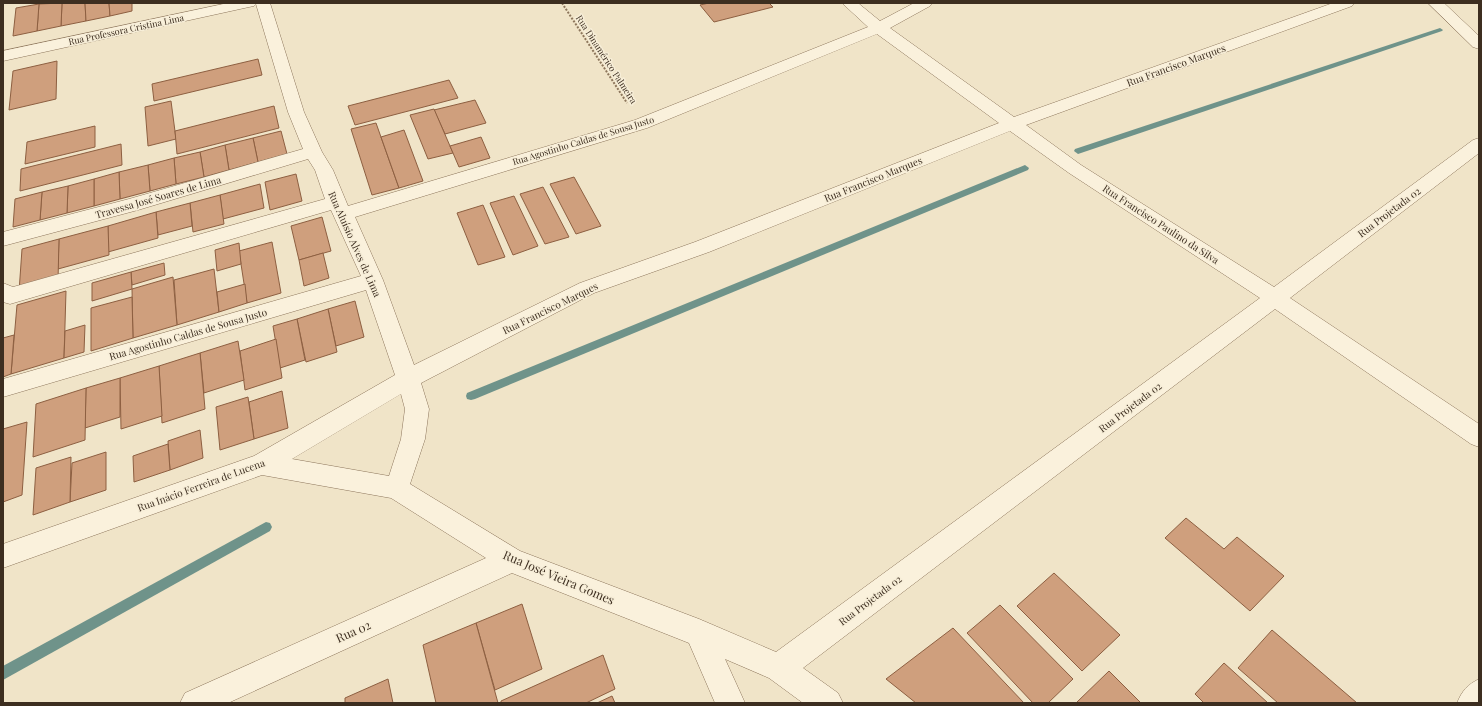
<svg xmlns="http://www.w3.org/2000/svg" width="1482" height="706" viewBox="0 0 1482 706" font-family="'Playfair Display',serif">
<style>
.lines{fill:none;stroke-linecap:round;stroke-linejoin:round}
.stream{fill:#6f938a;fill-rule:evenodd}
.building{fill:#cf9f7d;stroke:#8d5f41}
.minor-casing{stroke:#8d765c;stroke-width:1}
.path{stroke:#8d765c;stroke-width:2;stroke-dasharray:2 1.5;stroke-linecap:butt}
.minor{fill:#faf1dc;fill-rule:evenodd}
.labels{text-anchor:middle;dominant-baseline:central;stroke-width:3;stroke-linejoin:round;paint-order:stroke}
.far-street-label{font-size:9px;fill:#3d2e20;stroke:#f7eed8}
.street-label{font-size:10px;fill:#3d2e20;stroke:#f7eed8}
.near-street-label{font-size:12px;fill:#3d2e20;stroke:#f7eed8}
</style>
<rect width="100%" height="100%" fill="#f0e4c8"/>
<g class="lines">
<g class="stream">
<path d="M1440,28L1443,30L1442,31L1081,153L1078,154L1074,151L1075,149Z"/>
<path d="M1025,165L1029,168L1028,170L475,399L471,400L467,399L466,396L467,393Z"/>
<path d="M266,522L270,523L272,527L270,531L3,680V666Z"/>
</g>
</g>
<g class="building">
<path d="M62,3H85L86,21L61,26Z"/>
<path d="M62,3L61,26L37,31L39,4Z"/>
<path d="M85,3H109L110,16L86,21Z"/>
<path d="M109,3H132V11L110,16Z"/>
<path d="M709,3H769L773,7L714,22L700,5Z"/>
<path d="M39,4L37,31L13,36L16,8Z"/>
<path d="M258,59L262,75L154,101L152,84Z"/>
<path d="M57,61L56,99L9,110L13,71Z"/>
<path d="M449,80L458,98L355,125L348,106Z"/>
<path d="M475,100L486,123L445,134L434,110Z"/>
<path d="M171,101L176,139L148,146L145,107Z"/>
<path d="M274,106L279,128L177,154L175,131Z"/>
<path d="M434,109L453,153L428,159L410,115Z"/>
<path d="M376,123L399,188L372,195L351,129Z"/>
<path d="M95,126V147L25,164L27,142Z"/>
<path d="M404,130L423,181L399,188L381,137Z"/>
<path d="M281,131L287,154L258,162L253,138Z"/>
<path d="M481,137L490,158L459,167L450,146Z"/>
<path d="M253,138L258,162L229,170L225,145Z"/>
<path d="M121,144L122,165L20,191L21,169Z"/>
<path d="M225,145L229,170L204,177L200,152Z"/>
<path d="M200,152L204,177L176,184L174,158Z"/>
<path d="M174,158L176,184L150,191L148,165Z"/>
<path d="M148,165L150,191L120,199L119,172Z"/>
<path d="M119,172L120,199L94,206V179Z"/>
<path d="M296,174L302,201L270,210L265,182Z"/>
<path d="M574,177L601,226L576,234L550,184Z"/>
<path d="M94,179V206L67,213L68,186Z"/>
<path d="M260,184L264,208L223,219L220,195Z"/>
<path d="M68,186L67,213L40,220L42,192Z"/>
<path d="M543,187L569,237L545,244L520,194Z"/>
<path d="M42,192L40,220L13,227L15,199Z"/>
<path d="M220,195L224,224L193,232L190,203Z"/>
<path d="M514,196L538,246L513,255L490,203Z"/>
<path d="M190,203L192,226L158,235L156,212Z"/>
<path d="M483,205L505,257L478,265L457,213Z"/>
<path d="M156,212L158,238L108,252V226Z"/>
<path d="M322,217L331,251L299,260L291,226Z"/>
<path d="M108,226L109,255L58,269L59,239Z"/>
<path d="M59,239L58,281L19,292L22,249Z"/>
<path d="M272,242L281,293L247,303L239,251Z"/>
<path d="M239,243L241,264L217,271L215,250Z"/>
<path d="M323,253L329,278L304,286L299,260Z"/>
<path d="M164,263L165,275L132,285L131,272Z"/>
<path d="M214,269L219,312L177,325L174,280Z"/>
<path d="M131,272L132,289L92,301V283Z"/>
<path d="M173,277L177,325L133,338L132,289Z"/>
<path d="M245,284L247,303L219,312L217,292Z"/>
<path d="M66,291L64,358L11,374L17,305Z"/>
<path d="M132,297L133,338L91,351V308Z"/>
<path d="M355,301L364,337L336,346L328,309Z"/>
<path d="M328,309L337,352L306,362L297,319Z"/>
<path d="M297,319L305,360L280,368L273,326Z"/>
<path d="M85,325L84,352L64,358L65,331Z"/>
<path d="M14,335L11,374L3,377V338Z"/>
<path d="M276,339L282,378L245,390L240,351Z"/>
<path d="M238,341L244,380L204,393L200,353Z"/>
<path d="M200,353L205,409L162,423L159,366Z"/>
<path d="M159,366L162,416L121,429L120,378Z"/>
<path d="M120,378V417L85,428L86,388Z"/>
<path d="M86,388L85,440L33,457L36,404Z"/>
<path d="M282,391L288,428L254,439L249,402Z"/>
<path d="M248,397L254,439L220,450L216,407Z"/>
<path d="M27,422L22,495L3,502V429Z"/>
<path d="M200,430L203,458L170,470L168,441Z"/>
<path d="M168,444L170,470L134,482L133,456Z"/>
<path d="M106,452V490L70,502L72,463Z"/>
<path d="M71,457L70,502L33,515L36,468Z"/>
<path d="M1186,518L1224,549L1237,537L1284,576L1250,611L1165,538Z"/>
<path d="M1054,573L1120,635L1082,671L1017,606Z"/>
<path d="M522,604L542,669L495,690L476,623Z"/>
<path d="M1000,605L1073,679L1048,703H1033L967,633Z"/>
<path d="M476,623L498,703H436L423,645Z"/>
<path d="M953,628L1024,703H916L886,679Z"/>
<path d="M1272,630L1357,703H1278L1238,668Z"/>
<path d="M603,655L615,689L586,703H501V701Z"/>
<path d="M1224,663L1268,703H1204L1195,694Z"/>
<path d="M1109,671L1141,703H1076Z"/>
<path d="M388,679L393,703H345V698Z"/>
<path d="M612,696L615,703H597Z"/>
</g>
<g class="lines">
<g class="minor-casing">
<g id="minor">
<path d="M228,3H270L304,112L322,152L333,170L348,206L635,120L868,27L842,3H858L880,21L914,3H932L930,6L890,28L1014,117L1333,3H1354L1352,6L1026,125L1081,165L1274,287L1473,140L1479,138V153L1290,298L1479,424V447L1471,444L1275,309L803,668L838,693L843,703H803L769,678L725,659L745,703H715L689,643L512,573L228,703H180L185,693L486,558L391,498L262,475L3,568V544L254,456L395,375L366,290L3,397V379L361,276L331,210L10,304L3,302V283L13,287L325,199L315,170L308,159L138,210L3,246V232L129,199L303,149L288,112L256,4L254,6L249,7L3,61V51ZM877,34L999,123L695,242L580,283L414,365L383,280L355,217L647,128ZM1010,131L1069,173L1260,298L776,652L699,619L520,551L410,484L425,439L429,409L421,383L594,293L709,252ZM401,394L405,409L401,439L389,476L292,459Z"/>
<path d="M1428,3H1444L1479,36V49L1473,47Z"/>
<path d="M1479,679V703H1457C1462,691 1467,685 1479,679Z"/>
</g>
</g>
<path class="path" d="M562,3L627,103"/>
<use href="#minor" class="minor"/>
</g>
<g class="labels">
<g class="far-street-label">
<text transform="translate(126 29) rotate(-12)">Rua Professora Cristina Lima</text>
<text transform="translate(607 59) rotate(57)">Rua Dinamérico Palmeira</text>
<text transform="translate(583 140) rotate(-17)">Rua Agostinho Caldas de Sousa Justo</text>
</g>
<g class="street-label">
<text transform="translate(1176 65) rotate(-20)">Rua Francisco Marques</text>
<text transform="translate(873 179) rotate(-22)">Rua Francisco Marques</text>
<text transform="translate(158 197) rotate(-16)">Travessa José Soares de Lima</text>
<text transform="translate(1389 212) rotate(-37)">Rua Projetada 02</text>
<text transform="translate(1161 224) rotate(33)">Rua Francisco Paulino da Silva</text>
<text transform="translate(355 244) rotate(66)">Rua Aluísio Alves de Lima</text>
<text transform="translate(550 308) rotate(-26)">Rua Francisco Marques</text>
<text transform="translate(188 334) rotate(-16)">Rua Agostinho Caldas de Sousa Justo</text>
<text transform="translate(1130 407) rotate(-37)">Rua Projetada 02</text>
<text transform="translate(201 485) rotate(-20)">Rua Inácio Ferreira de Lucena</text>
<text transform="translate(870 600) rotate(-37)">Rua Projetada 02</text>
</g>
<g class="near-street-label">
<text transform="translate(559 577) rotate(23)">Rua José Vieira Gomes</text>
<text transform="translate(353 631) rotate(-24)">Rua 02</text>
</g>
</g>
<rect width="1482" height="706" fill="none" stroke="#3d2e20" stroke-width="8"/>
</svg>
